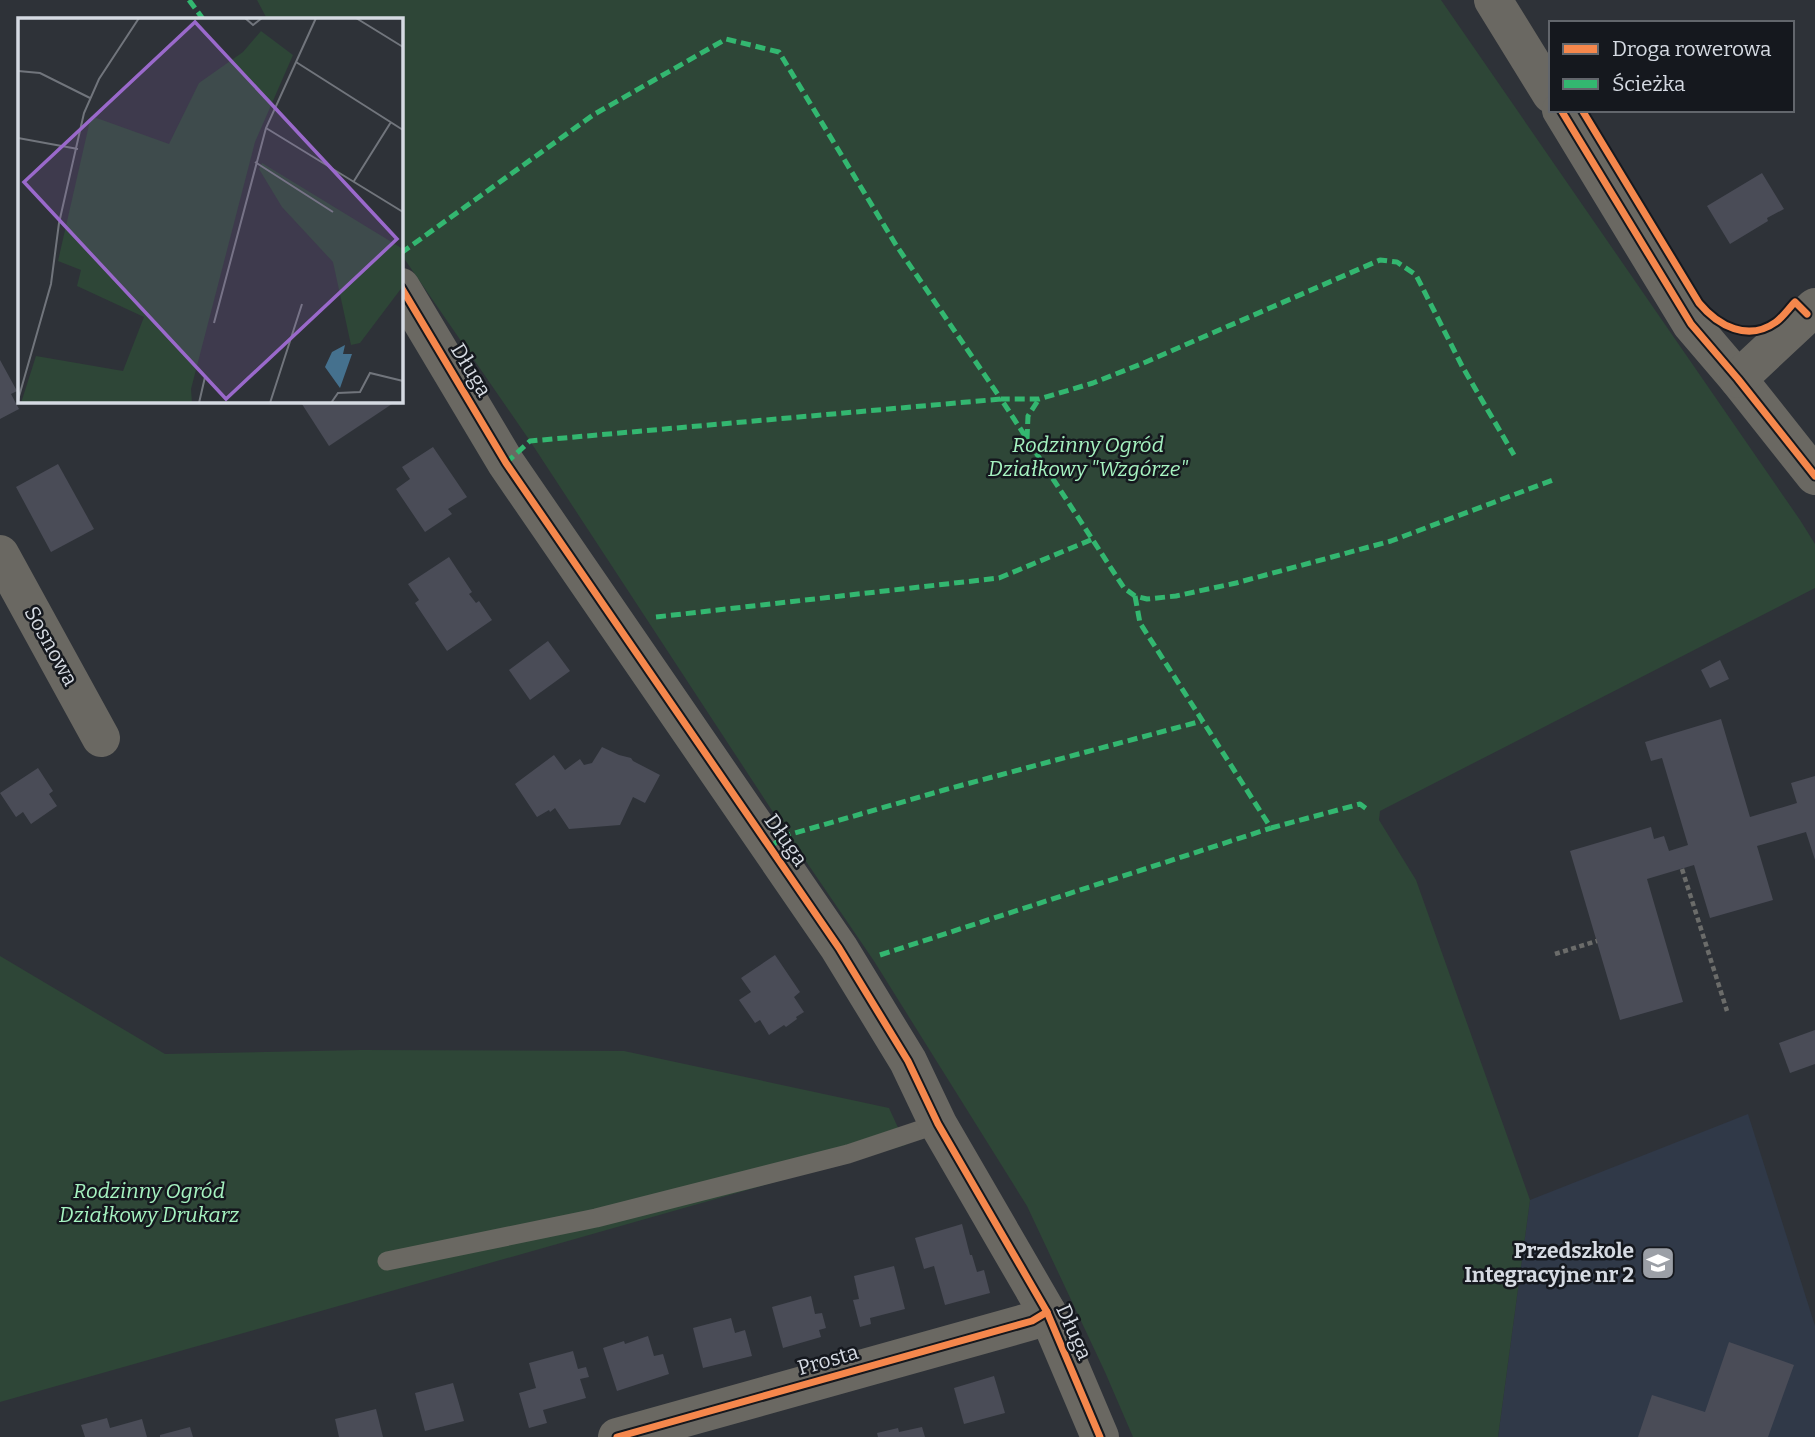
<svg xmlns="http://www.w3.org/2000/svg" width="1815" height="1437" viewBox="0 0 1815 1437" font-family="Bitter,serif">
<style>
.built{fill:#303948}
.green{fill:#2e4637}
.building{fill:#4a4c57}
.lines{fill:none;stroke-linecap:round;stroke-linejoin:round}
.path{stroke:#6b6c6a;stroke-width:4.5;stroke-dasharray:5 3.5;stroke-linecap:butt}
.service{stroke:#6a6862;stroke-width:19}
.minor{stroke:#6a6862;stroke-width:38}
.quiet{stroke:#33b770;stroke-width:5;stroke-dasharray:10 5;stroke-linecap:butt}
.cycleway-casing{stroke:#15181e;stroke-width:11}
.cycleway{stroke:#f5874c;stroke-width:7}
.labels{text-anchor:middle;dominant-baseline:central;stroke-width:5;stroke-linejoin:round;paint-order:stroke}
.street-label{font-size:21px;fill:#d5dae2;stroke:#15181e}
.park-label{font-size:21px;font-style:italic;fill:#a6f3c1;stroke:#15181e}
.poi-label{font-size:21px;font-weight:bold;fill:#d5dae2;stroke:#15181e;text-anchor:end}
.inset-road{fill:none;stroke:#71757c;stroke-width:2}
.view{fill:#9a69cb;fill-opacity:0.15;stroke:#9a69cb;stroke-width:3.5}
.inset-edge{fill:none;stroke:#d5dae2;stroke-width:3.5}
</style>
<rect width="100%" height="100%" fill="#2e3238"/>
<path class="built" d="M1748,1114L1815,1326V1437H1498L1530,1200Z"/>
<g class="green">
<path d="M257,0H1441L1800,520L1815,544V588L1380,811L1379,820L1416,880L1530,1200L1498,1437H1133L1105,1372L1027,1206L874,961L788,835L530,441L401,254V19H267Z"/>
<path d="M0,956L165,1054L361,1050L624,1051L889,1108L906,1145L0,1402Z"/>
</g>
<g class="building">
<path d="M1762,173L1784,209L1767,218L1768,221L1730,244L1707,206Z"/>
<path d="M0,360L17,391L11,394L19,409L0,419Z"/>
<path d="M300,401H390L392,404L329,446Z"/>
<path d="M433,447L467,497L448,509L452,514L425,532L396,489L410,479L402,467Z"/>
<path d="M58,464L94,529L51,552L16,487Z"/>
<path d="M449,557L472,592L469,594L476,603L479,601L492,620L447,651L415,603L419,600L408,584Z"/>
<path d="M548,641L570,671L530,700L509,670Z"/>
<path d="M1720,660L1729,679L1710,688L1701,670Z"/>
<path d="M1721,719L1750,817L1797,803L1791,783L1815,776V860L1806,832L1757,846L1773,900L1710,918L1694,865L1647,879L1683,1002L1620,1020L1570,851L1651,827L1654,839L1664,836L1669,851L1688,845L1662,758L1651,761L1645,742Z"/>
<path d="M602,747L619,755L631,758L633,761L660,775L645,803L633,797L620,825L569,829L555,808L550,812L549,810L537,817L515,784L554,755L565,770L580,759L584,765L592,763Z"/>
<path d="M38,768L53,791L49,794L57,806L31,824L23,812L16,817L0,793Z"/>
<path d="M775,955L800,992L794,997L804,1012L796,1017L797,1019L786,1027L784,1025L769,1035L760,1020L755,1023L739,1000L751,992L741,978Z"/>
<path d="M1815,1030V1064L1790,1073L1779,1043Z"/>
<path d="M962,1224L970,1255H972L977,1272L984,1270L990,1293L945,1305L934,1266L924,1269L915,1238Z"/>
<path d="M894,1266L905,1309L870,1318L871,1324L860,1327L853,1300L859,1299L854,1276Z"/>
<path d="M811,1296L815,1314L822,1313L826,1328L819,1330L821,1337L783,1348L772,1307Z"/>
<path d="M731,1318L735,1333L745,1330L752,1356L703,1368L693,1328Z"/>
<path d="M648,1336L654,1356L663,1354L669,1374L617,1391L603,1348L624,1341L625,1344Z"/>
<path d="M1729,1342L1794,1365L1768,1437H1638L1652,1395L1705,1412Z"/>
<path d="M573,1351L578,1369L586,1367L589,1377L580,1379L586,1398L543,1410L547,1423L529,1428L519,1393L536,1388L529,1363Z"/>
<path d="M994,1376L1005,1413L964,1424L954,1388Z"/>
<path d="M453,1383L464,1421L425,1431L415,1393Z"/>
<path d="M376,1409L383,1437H339L335,1419Z"/>
<path d="M107,1418L110,1428L142,1419L147,1437H85L81,1425Z"/>
<path d="M190,1427L193,1437H160V1435Z"/>
<path d="M922,1427L925,1437H878L877,1433L898,1428L899,1432Z"/>
</g>
<g class="lines">
<g class="path">
<path d="M1682,869L1727,1011"/>
<path d="M1555,954L1597,941"/>
</g>
<path class="service" d="M387,1261L596,1218L848,1154L938,1124"/>
<g class="minor">
<path d="M1493,0L1551,94"/>
<path d="M1561,110L1691,324L1738,379L1815,476"/>
<path d="M401,287L506,463L839,948L908,1061L938,1124L1047,1312L1100,1437"/>
<path d="M1738,379L1815,307"/>
<path d="M0,554L101,738"/>
<path d="M617,1437L1032,1321L1047,1312"/>
</g>
<g class="quiet">
<path d="M189,0L203,19"/>
<path d="M401,253L593,115L726,39L779,52L896,245L1001,399H1039L1093,383L1146,362L1380,260L1397,262L1416,275L1462,366L1514,455"/>
<path d="M1027,439L1028,416L1039,399"/>
<path d="M506,463L530,441L1001,399L1124,588L1135,596L1147,599L1176,596L1236,583L1391,541L1553,480"/>
<path d="M1135,596L1140,623L1271,828L1360,804L1368,810"/>
<path d="M656,617L999,578L1093,539"/>
<path d="M769,847L788,835L944,790L1202,721"/>
<path d="M880,955L1271,828"/>
</g>
<g class="cycleway-casing">
<g id="cycleway">
<path d="M1561,110L1691,324L1738,379L1815,476"/>
<path d="M1582,110L1699,303C1718,326 1748,342 1776,322C1783,317 1789,308 1795,302L1807,314"/>
<path d="M401,287L506,463L839,948L908,1061L938,1124L1047,1312L1100,1437"/>
<path d="M617,1437L1032,1321L1047,1312"/>
</g>
</g>
<use href="#cycleway" class="cycleway"/>
</g>
<defs>
<g id="school-square" transform="scale(1.75)"><rect x="-9" y="-9" width="18" height="18" rx="4" fill="#9b9fa6" stroke="#15181e"/><path d="M0-5L7-2L0 1L-7-2ZM-4 1L0 2.5L4 1V4Q0 6-4 4Z" fill="#fff"/></g>
</defs>
<g fill-rule="evenodd">
<use href="#school-square" x="1658" y="1263"/>
</g>
<g class="labels">
<g class="street-label">
<text transform="translate(471 370) rotate(59)">Długa</text>
<text transform="translate(51 646) rotate(61)">Sosnowa</text>
<text transform="translate(786 840) rotate(55)">Długa</text>
<text transform="translate(1074 1332) rotate(66)">Długa</text>
<text transform="translate(828 1360) rotate(-16)">Prosta</text>
</g>
<g class="park-label">
<text x="1088" y="445">Rodzinny Ogród<tspan x="1088" dy="24">Działkowy "Wzgórze"</tspan></text>
<text x="149" y="1191">Rodzinny Ogród<tspan x="149" dy="24">Działkowy Drukarz</tspan></text>
</g>
<g class="poi-label">
<text x="1634" y="1251">Przedszkole<tspan x="1634" dy="24">Integracyjne nr 2</tspan></text>
</g>
</g>
<g transform="translate(18 18)">
<rect width="385" height="385" fill="#2e3238"/>
<path d="M243,13L275,37L237,124L173,371L174,385H3L18,338L105,353L126,299L59,268L63,252L40,243L73,98L151,126L181,65L225,34ZM244,145L385,231V268L342,325L333,327L315,244L264,189L241,151Z" fill="#2e4637"/>
<path d="M327,327L325,336H334L322,370L307,349L314,334Z" fill="#45718e"/>
<path class="inset-road" d="M227,0L235,7L244,0M338,0L385,29M278,44L385,112M0,53L22,55L72,80M248,110L385,194M0,120L60,131M237,144L315,194M336,163L373,104M196,305L248,110L298,0M0,382L33,266L41,205L66,95L81,61L121,0M181,385L187,359M252,385L284,286M313,385L320,375L342,374L352,355L385,363"/>
<path class="view" d="M177,4L379,221L208,381L6,164Z"/>
<rect width="385" height="385" class="inset-edge"/>
</g>
<rect x="1549" y="21" width="245" height="91" fill="#15181e" stroke="#62666c" stroke-width="2"/>
<rect x="1563" y="44" width="35" height="10" fill="#f5874c" stroke="#62666c" stroke-width="2"/>
<text x="1612" y="56" font-size="21" fill="#d5dae2">Droga rowerowa</text>
<rect x="1563" y="79" width="35" height="10" fill="#33b770" stroke="#62666c" stroke-width="2"/>
<text x="1612" y="91" font-size="21" fill="#d5dae2">Ścieżka</text>
</svg>
